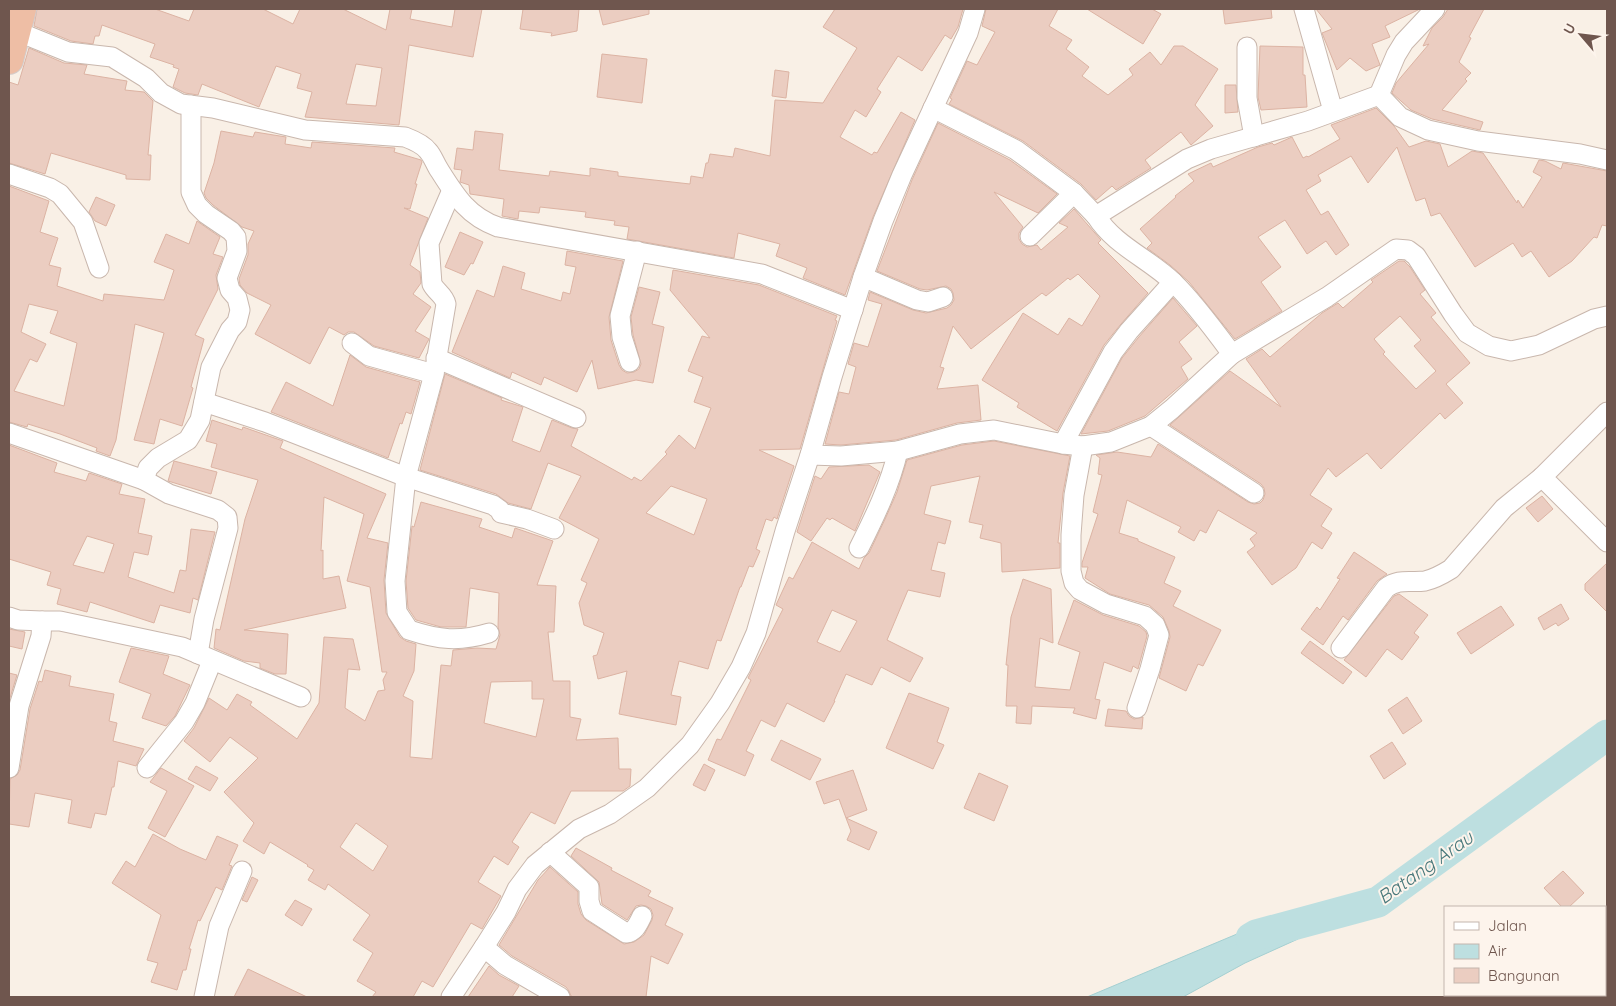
<svg xmlns="http://www.w3.org/2000/svg" width="1616" height="1006" viewBox="0 0 1616 1006" font-family="Quicksand,sans-serif">
<style>
.water{fill:#bddfe0;stroke:#a4cfd1}
.lines{fill:none;stroke-linecap:round;stroke-linejoin:round}
.river{stroke:#bddfe0;stroke-width:31}
.building{fill:#ebcdc1;stroke:#dcb3a3;fill-rule:evenodd}
.minor-casing{stroke:#c9b7ad;stroke-width:21}
.trunk-casing{stroke:#d4ccca;stroke-width:30}
.minor{stroke:#fff;stroke-width:19}
.trunk{stroke:#eebea5;stroke-width:28}
.labels{text-anchor:middle;dominant-baseline:central;stroke-width:4;stroke-linejoin:round;paint-order:stroke}
.water-label{font-size:19px;font-style:italic;fill:#47777a;stroke:#fdf4ec}
</style>
<rect width="100%" height="100%" fill="#f9f0e6"/>
<path class="water" d="M1287,913L1298,939L1245,963L1183,997H1087Z"/>
<g class="lines">
<path class="river" d="M1251,938L1256,935L1378,902L1607,735"/>
</g>
<g class="building">
<path d="M37,9H155L189,21L194,9H263L293,24L300,9H343L386,30L390,9H412L410,19L452,27L455,9H482L473,57L409,45L399,125L305,117L312,92L297,88L301,74L276,66L259,107L202,84L198,95L185,93L173,87L179,69L173,67L174,65L150,57L155,44L102,25L99,36H95L93,44L71,41L34,26ZM356,64L382,68L376,106L346,104Z"/>
<path d="M523,9H579L577,31L551,36L552,33L520,29Z"/>
<path d="M599,9H649V14L603,25Z"/>
<path d="M835,9H963L958,27L951,39L945,35L922,71L898,56L877,89L881,92L866,117L855,110L840,137L872,155L874,152L877,153L901,112L915,120L873,217L845,295L803,278L807,268L776,256L780,244L738,233L734,258L627,239L629,227L614,225L615,221L585,217L586,212L540,207L539,213L519,211L518,219L502,216L504,199L470,194L469,185L460,182L462,170L454,169L457,148L473,150L475,131L503,134L499,170L549,176L550,171L590,176V168L618,172V176L690,184L691,176L703,178L706,163H708L710,154L733,157L735,148L770,156L775,100L823,103L857,48L823,27Z"/>
<path d="M986,9H1058L1049,26L1072,40L1066,49L1089,67L1082,76L1108,95L1133,75L1129,69L1150,52L1161,65L1174,46H1183L1218,69L1195,105L1213,126L1191,145L1181,132L1145,160L1151,168L1116,190L1112,186L1096,200L1081,184L1023,141L949,104L952,99L950,98L967,61L977,65L995,32L982,26Z"/>
<path d="M1087,9H1152L1161,14L1143,44Z"/>
<path d="M1223,9H1271L1272,18L1225,24Z"/>
<path d="M1316,9H1420L1385,26L1390,37L1372,44L1380,65L1366,71L1350,58L1337,70L1322,33L1332,29Z"/>
<path d="M1448,9H1484L1469,37L1471,38L1459,62L1471,73L1465,79L1467,81L1442,110L1483,122L1480,130L1432,119L1411,110L1392,93L1396,83L1429,44L1423,46L1432,28L1443,17Z"/>
<path d="M1260,46L1303,47V75H1305L1307,107L1261,110L1258,97Z"/>
<path d="M29,48L64,63L87,65L84,74L127,81L125,90L144,92L153,101L148,155H151L150,180L126,179V175L51,153L45,174L9,163V82L18,85Z"/>
<path d="M602,54L647,59L642,103L597,97Z"/>
<path d="M775,70L789,72L786,98L772,96Z"/>
<path d="M1225,85H1236L1238,112L1225,113Z"/>
<path d="M1376,108L1394,126L1409,147L1426,141L1440,144L1448,167L1472,151L1483,153L1517,203L1518,200L1523,208L1542,177L1533,172L1539,160L1545,161L1561,169L1563,163L1607,171V226L1602,225L1597,238L1594,237L1572,261L1549,277L1531,251L1522,257L1513,243L1475,267L1440,213L1431,216L1425,198L1416,201L1397,147L1368,183L1351,156L1318,175L1321,181L1306,190L1321,215L1328,211L1349,245L1336,255L1326,241L1307,254L1285,220L1258,237L1281,267L1261,282L1282,311L1235,339L1189,282L1170,265L1147,248L1152,243L1140,229L1176,197L1175,196L1194,181L1188,174L1211,163L1213,167L1258,147L1272,143L1274,145L1292,137L1303,158L1307,156L1308,157L1340,139L1331,125Z"/>
<path d="M938,123L1010,160L1057,194L1038,213L994,192L1023,227L1019,233V239L1022,244L1027,247L1037,245L1041,250L1068,227L1059,223L1074,209L1101,240L1098,243L1148,293L1121,324L1104,345L1057,431L1017,407L1019,403L982,380L1023,313L1058,335L1069,318L1082,326L1100,296L1078,274L1070,280L1068,278L1046,296L1042,293L971,349L953,326L940,367L944,368L937,389L978,385L981,420L957,423L896,440L841,445L825,444L839,392L849,394L856,367L848,364L854,343L868,347L882,304L868,300L870,292L913,310L926,313L947,308L951,305L954,300L953,293L951,289L946,286L927,290L920,289L877,271L912,180Z"/>
<path d="M221,131L253,137L255,132L286,137L285,144L311,148L312,142L395,148L394,152L421,160L422,162L415,184H417L410,209L404,208L428,218L410,265L420,272L421,283L413,294L431,307L415,331L429,339L419,358L374,346L354,332H348L344,335L329,327L310,364L255,334L271,305L247,293L240,285L239,279L248,255V244L254,231L242,227L213,205L206,198L204,193L214,163Z"/>
<path d="M9,186L49,201L40,232L58,238L49,265L61,268L57,286L103,301L104,294L164,300L174,270L154,262L166,234L189,244L197,221L220,237L213,254L223,257L216,275L218,289L195,335L204,339L191,387L193,388L182,426L160,419L154,444L134,440L164,333L135,324L116,440L110,456L96,451L97,448L60,434L28,424L27,427L9,422ZM29,304L58,311L50,333L77,343L64,406L14,391L30,359L37,362L46,344L21,332Z"/>
<path d="M96,197L115,205L106,226L95,221L89,212Z"/>
<path d="M460,232L483,242L473,264L471,263L464,275L445,267Z"/>
<path d="M567,251L623,261L609,317L611,340L619,365L622,370L627,373L634,372L639,369L641,364L633,335L631,317L639,287L660,292L652,324L664,327L653,383L636,380L598,389L592,360L577,392L544,377L541,385L512,372L510,378L452,352L477,290L494,297L503,266L525,273L521,289L561,301L563,292L570,294L576,267L565,265Z"/>
<path d="M1399,261H1404L1410,267L1425,290L1420,294L1436,313L1431,317L1470,363L1446,384L1463,403L1445,419L1440,413L1381,469L1367,453L1336,477L1328,468L1310,495L1332,509L1321,526L1332,533L1322,549L1312,542L1296,568L1272,585L1247,552L1255,546L1250,539L1257,533L1218,510L1206,533L1200,530L1194,541L1178,532L1181,527L1127,500L1119,533L1138,539V541L1175,557L1164,583L1181,591L1173,606L1221,630L1203,666L1198,664L1186,691L1159,678L1170,637L1169,631L1163,617L1149,605L1110,594L1085,578L1088,567H1082V563L1098,514L1093,512L1102,475L1098,474L1100,458L1096,455L1117,452L1151,457L1158,444L1248,502L1254,504L1260,503L1263,500L1265,494L1264,488L1261,484L1170,425L1230,371L1281,407L1246,359L1262,349L1270,357L1322,313L1338,303L1343,308L1373,282L1371,280ZM1400,316L1421,340L1414,346L1436,371L1416,389L1383,354L1385,352L1374,339Z"/>
<path d="M673,270L759,285L837,316L835,320L837,321L800,449L759,450L794,466L777,519L774,517L772,521L766,519L756,549L760,551L753,567L749,566L741,587H740L721,641L717,640L708,669L679,661L671,695L681,697L676,725L619,714L627,671L598,679L593,656L597,655L604,633L584,625L579,603L587,583L581,580L599,539L559,518L581,476L548,463L531,509L508,503L496,494L420,470L445,374L502,398L501,400L523,407L512,441L540,452L552,420L572,428L578,429L571,446L632,480L634,477L641,481L667,454L665,452L679,435L695,449L711,408L694,402L703,377L688,371L702,336L710,338L670,290ZM671,486L707,499L694,535L646,513Z"/>
<path d="M1173,298L1197,326L1179,342L1192,359L1181,367L1188,379L1145,416L1108,431L1081,434L1122,358L1138,338Z"/>
<path d="M350,355L366,367L420,382L411,414L406,412L402,424L400,423L388,458L271,412L286,382L333,406Z"/>
<path d="M212,420L242,430L243,427L283,441L280,448L386,494L367,538L388,543L384,580L386,613L400,637L406,641L416,644L414,671L403,696L413,701L410,757L432,759L441,665L451,666L453,650L477,648L496,649L500,635L498,627L499,593L470,588L466,627H441L416,620L408,608L406,581L412,526L414,527L421,502L482,519L479,527L512,538L515,528L553,541L537,585L556,586L554,632H548L553,681H570V717L581,719L576,740L618,738L619,769H631L630,786L623,791H571L555,824L531,812L512,842L519,847L508,865L494,856L478,882L501,896L482,929L471,923L433,987L422,981L413,997H372L376,992L357,981L373,953L353,940L370,915L328,884L325,890L308,880L314,870L307,866L308,865L270,842L264,854L243,841L254,823L224,792L258,758L230,737L210,762L184,741L194,728L209,698L227,710L237,694L252,702L250,705L297,739L319,703L324,637L353,639L360,670L348,669L345,708L365,721L378,691L385,690L383,680L387,672H382L370,587L347,581L364,514L324,497L321,551L323,550V579L339,576L346,608L244,630L288,634L286,674H275L260,668V663L244,661L214,648L216,629L220,630L245,519L258,480L211,467L217,444L206,441ZM532,681V699H544L536,737L484,723L491,682ZM356,823L388,846L373,871L340,847Z"/>
<path d="M994,441L1070,456L1063,493L1058,543H1060V568L1002,572L1001,543L980,538L983,525L969,522L980,476L931,486L924,514L951,521L945,544L938,542L931,570L945,573L940,597L908,590L887,640L923,658L910,682L881,667L872,685L846,674L834,701H835L824,722L787,703L775,727L761,720L746,751L754,755L745,776L708,760L717,739L721,740L751,680L748,678L783,609L776,605L789,577L793,579L812,542L859,569L864,558L869,553L886,517L897,492L907,460L962,445ZM832,610L857,621L840,652L817,642Z"/>
<path d="M9,445L57,463L54,472L86,481L89,473L122,484L119,494L145,499L138,533L152,536L148,555L134,552L128,577L174,593L180,570L186,571L191,529L215,532L198,600L193,598L190,613L160,605L154,623L90,602L87,612L57,604L61,589L47,585L51,572L9,559ZM87,536L114,544L104,573L73,565Z"/>
<path d="M174,461L217,472L211,494L168,481Z"/>
<path d="M869,465L880,472L855,531L832,518L830,520L827,518L811,541L797,532L815,476L821,479L829,467Z"/>
<path d="M1542,496L1553,509L1538,522L1526,508Z"/>
<path d="M1354,552L1387,574L1377,581L1348,620L1343,616L1323,645L1301,629L1317,607L1320,610L1340,579L1337,578Z"/>
<path d="M1607,563V612L1585,590V584Z"/>
<path d="M1023,579L1051,589L1053,643L1040,638L1035,687L1070,690L1080,652L1058,644L1074,600L1103,615L1139,626L1146,632L1147,636L1138,669L1133,666L1131,672L1104,662L1095,699L1100,700L1096,719L1073,713L1075,708L1032,706L1031,724L1016,723L1017,706H1006L1008,665H1006L1011,617Z"/>
<path d="M1399,594L1428,615L1414,633L1419,637L1402,660L1387,649L1366,677L1344,660L1394,596Z"/>
<path d="M1561,604L1569,619L1558,626L1556,623L1544,630L1538,618Z"/>
<path d="M1501,606L1514,625L1471,654L1457,633Z"/>
<path d="M9,629L25,632L22,649L9,646Z"/>
<path d="M1310,641L1352,672L1343,684L1301,653Z"/>
<path d="M131,648L169,656L163,674L190,685L175,716L166,726L142,718L151,694L119,682Z"/>
<path d="M45,670L71,676L69,686L114,694L109,721L117,723L113,741L144,749L136,766L118,761L114,787H112L106,815L95,813L91,828L68,823L72,800L35,793L29,827L9,824L10,779L17,775L20,770L30,709L39,681L42,682Z"/>
<path d="M9,673L17,675L9,701Z"/>
<path d="M909,693L949,708L937,742L944,745L933,769L886,748Z"/>
<path d="M1407,697L1422,721L1403,734L1388,710Z"/>
<path d="M1108,709L1126,711L1129,716L1134,719L1143,717L1142,729L1105,726Z"/>
<path d="M781,740L821,759L810,780L771,760Z"/>
<path d="M1392,742L1406,764L1384,779L1370,756Z"/>
<path d="M704,764L715,770L705,791L693,785Z"/>
<path d="M196,766L218,778L210,791L188,779Z"/>
<path d="M161,768L194,786L165,837L148,828L167,791L150,782Z"/>
<path d="M853,770L867,810L846,818L839,799L824,804L816,782Z"/>
<path d="M979,773L1008,786L994,821L964,808Z"/>
<path d="M846,818L877,832L869,850L847,840L851,831Z"/>
<path d="M153,834L180,849L206,860L217,836L238,845L229,865L232,866L222,890L216,887L200,921L198,920L189,949H191L186,970H183L177,990L151,982L158,963L147,960L161,915L112,883L126,861L135,867Z"/>
<path d="M576,848L612,868L611,870L651,891L648,896L673,908L665,925L683,934L668,964L651,956L646,997H574L571,996L569,991L566,987L512,956L499,945L538,880L550,867L578,892V904L581,914L586,920L624,944L634,942L644,935L652,920L653,915L651,909L646,906L641,905L636,906L627,920L602,904L599,882L571,856Z"/>
<path d="M1563,871L1584,893L1569,907H1562L1544,888Z"/>
<path d="M252,877L258,880L247,902L242,900Z"/>
<path d="M295,900L312,909L302,926L285,915Z"/>
<path d="M489,966L499,975L519,986L512,997H468Z"/>
<path d="M248,969L307,997H234Z"/>
</g>
<g class="lines">
<g class="minor-casing">
<g id="minor">
<path d="M1304,9L1333,111"/>
<path d="M16,31L68,52L112,57L146,78L161,93L181,104L213,108L305,130L405,137C413,140 423,144 428,151C432,155 435,163 438,168C455,195 467,216 498,227L762,274L853,310"/>
<path d="M1247,47V98L1254,137"/>
<path d="M1379,95L1396,55L1404,42L1435,9"/>
<path d="M191,105V192L197,205L206,214L231,231L236,237L237,251L227,278L230,290L237,298L240,310L237,322L230,330L211,367L200,420L188,440L158,458L148,468L144,480L169,494L218,510L227,517L228,528L204,619L198,654"/>
<path d="M933,108L1016,150L1074,193L1096,216L1187,159L1211,149L1308,121L1379,95L1400,117L1428,130L1478,141L1580,154L1607,160"/>
<path d="M9,174L50,188L60,194L83,222L99,268"/>
<path d="M452,190L429,243L432,284C436,292 444,295 446,304L434,374L406,477L395,581L397,612L409,630C439,640 459,642 489,633"/>
<path d="M1096,216C1115,246 1148,258 1173,282C1193,301 1215,331 1232,354"/>
<path d="M1030,236L1074,193"/>
<path d="M863,277L917,300L928,302L943,297"/>
<path d="M352,343L369,356L434,374"/>
<path d="M436,358L576,418"/>
<path d="M630,362L622,337L620,316L637,251"/>
<path d="M204,402L265,422L406,477L493,505L500,510L501,513L527,519L554,529"/>
<path d="M1607,412L1542,477L1607,542"/>
<path d="M1151,426L1254,493"/>
<path d="M9,433L144,480"/>
<path d="M1063,444L1113,352L1129,331L1173,282"/>
<path d="M1083,446L1074,495L1071,535V571L1074,583L1080,590L1106,604L1145,616L1155,625L1159,635L1150,669L1137,708"/>
<path d="M810,455L841,456L898,451L960,434L994,430L1063,444L1083,446L1111,442L1151,426L1172,409L1232,354L1327,297L1396,249L1408,250L1416,256L1453,314L1467,333L1489,346L1511,351L1539,345L1594,319L1607,316"/>
<path d="M859,548C875,516 890,485 898,451"/>
<path d="M9,617L18,620L42,621"/>
<path d="M1341,648L1386,588C1399,578 1410,583 1425,581C1434,579 1443,574 1451,569L1504,508L1542,477"/>
<path d="M9,768L19,706L41,636L42,621H60L182,647L301,697"/>
<path d="M147,768L184,722L195,703L212,661"/>
<path d="M550,852L589,887V901L592,911L626,933C635,932 638,924 642,916"/>
<path d="M484,947L505,965L560,997"/>
<path d="M204,997L219,926L242,871"/>
<path d="M451,997L484,947L506,912L517,889L535,865L579,829L610,814L647,788L690,745L720,703L741,667L756,633L785,531L810,455L832,377L863,277L883,221L902,175L968,33L975,9"/>
</g>
</g>
<g class="trunk-casing">
<path id="trunk" d="M9,60L22,9"/>
</g>
<use href="#minor" class="minor"/>
<use href="#trunk" class="trunk"/>
</g>
<g class="labels">
<g class="water-label">
<text transform="translate(1425 867) rotate(-35)">Batang Arau</text>
</g>
</g>
<rect width="1616" height="1006" fill="none" stroke="#6f564e" stroke-width="20"/>
<rect x="1444" y="906" width="162" height="90" fill="#fdf4ec" stroke="#c4b5ad"/>
<rect x="1454" y="922" width="25" height="8" fill="#ffffff" stroke="#c4b5ad"/>
<text x="1488" y="931" font-size="15" fill="#6f564e">Jalan</text>
<rect x="1454" y="944" width="25" height="15" fill="#bddfe0" stroke="#c4b5ad"/>
<text x="1488" y="956" font-size="15" fill="#6f564e">Air</text>
<rect x="1454" y="968" width="25" height="15" fill="#ebcdc1" stroke="#c4b5ad"/>
<text x="1488" y="981" font-size="15" fill="#6f564e">Bangunan</text>
<g transform="translate(1581 35) rotate(298)" stroke="#fdf4ec" stroke-width="4" paint-order="stroke">
<path d="M0-4L9 19L0 12L-9 19Z" fill="#6f564e"/>
<text y="-8" font-size="14" font-weight="bold" text-anchor="middle" fill="#6f564e">U</text>
</g>
</svg>
